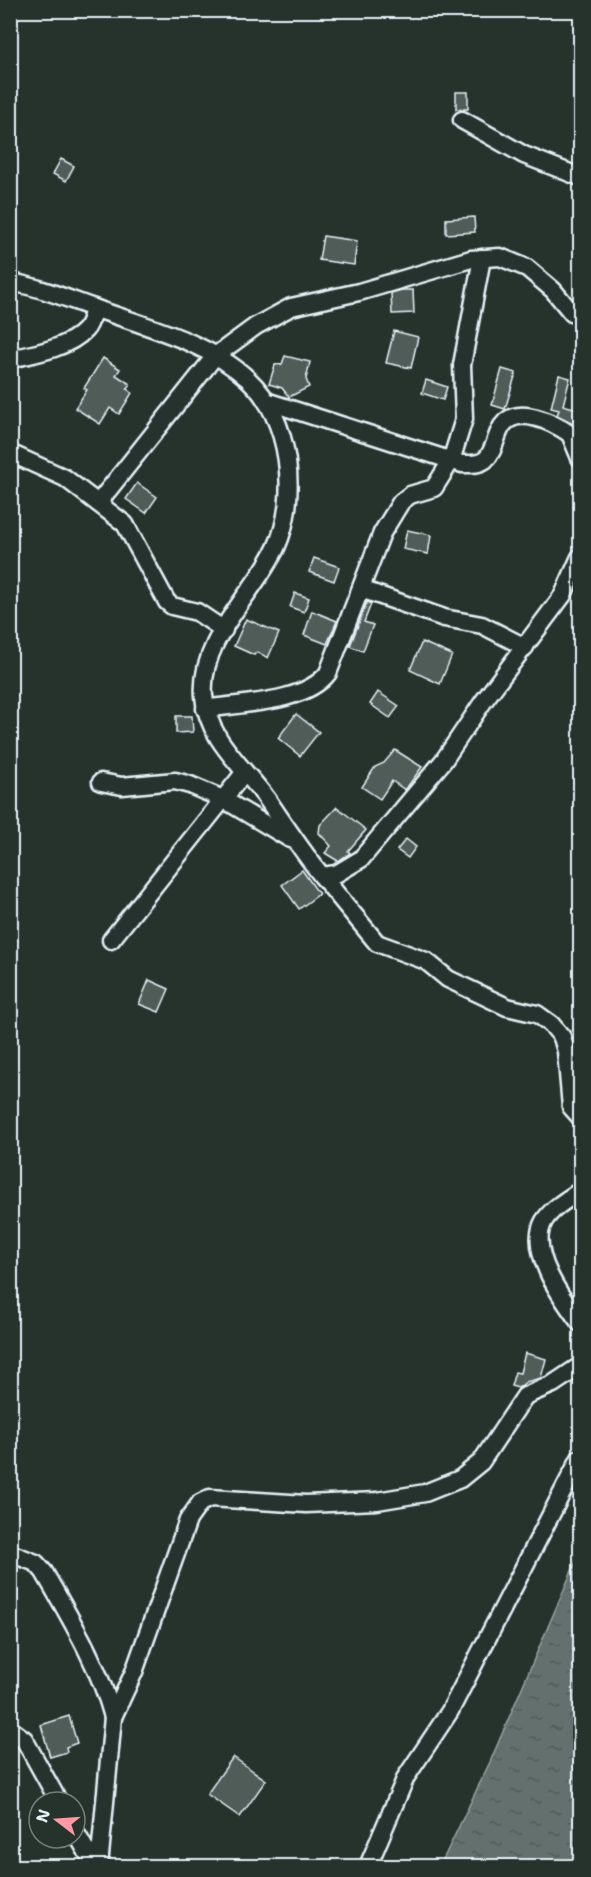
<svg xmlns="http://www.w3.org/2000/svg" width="591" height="1877" viewBox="0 0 591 1877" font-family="'Shantell Sans',sans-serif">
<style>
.water{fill:url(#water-ripples);stroke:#98a3a5;stroke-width:1.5}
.building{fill:#505c59;stroke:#e8f1f8;stroke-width:1.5}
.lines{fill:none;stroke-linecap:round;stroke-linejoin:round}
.minor-casing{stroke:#e8f1f8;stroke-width:21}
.minor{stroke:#26332d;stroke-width:16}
</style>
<defs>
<pattern id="water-ripples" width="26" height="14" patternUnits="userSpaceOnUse" patternTransform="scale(1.5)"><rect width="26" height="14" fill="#636f6d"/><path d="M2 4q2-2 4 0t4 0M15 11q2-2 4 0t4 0" fill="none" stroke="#535a5a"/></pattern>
</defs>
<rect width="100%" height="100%" fill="#26332d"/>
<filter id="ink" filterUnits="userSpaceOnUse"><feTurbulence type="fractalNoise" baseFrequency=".0167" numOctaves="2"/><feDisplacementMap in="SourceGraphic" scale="12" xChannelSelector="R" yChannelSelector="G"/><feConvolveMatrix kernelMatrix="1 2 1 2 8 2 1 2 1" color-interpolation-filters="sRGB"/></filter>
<g filter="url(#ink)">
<path class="water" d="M580,1552V1866H440L490,1762Z"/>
<g class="building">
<rect x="456" y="92" width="12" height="17"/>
<path d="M61,159L74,166L66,181L53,174Z"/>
<path d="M474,217L475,232L446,234V219Z"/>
<path d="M323,236L357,241L354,265L319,260Z"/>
<path d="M402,290H413L414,313L392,314L391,293Z"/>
<path d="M394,331L418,337L411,368L386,363Z"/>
<path d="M285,356L310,362L306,379L309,387L289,397L282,388L269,384L275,365L282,364Z"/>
<path d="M103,358L120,369L116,375L130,384L127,389L132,393L119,414L110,408L100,424L75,408L87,390L84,388Z"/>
<path d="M502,369L516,373L505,409L492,405Z"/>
<path d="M559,375L570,378L563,405L577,409L573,423L557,415L559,410L551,408Z"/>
<path d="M426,380L447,387L443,400L422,393Z"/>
<path d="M137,483L157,497L146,513L126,499Z"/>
<path d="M407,530L431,535L428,554L403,549Z"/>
<path d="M314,558L339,567L334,581L309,572Z"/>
<path d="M295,593L309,598L304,612L290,607Z"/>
<path d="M367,602L371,604L364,622L373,625L363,651L350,646Z"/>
<path d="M312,611L337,621L327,644L304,635Z"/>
<path d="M246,619L279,633L268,658L257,652L254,655L234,646Z"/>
<path d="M422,642L452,655L440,684L410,670Z"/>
<path d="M378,692L399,706L390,718L370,704Z"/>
<path d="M296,714L319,732L300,756L278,738Z"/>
<path d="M176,716H192L193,732L176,733Z"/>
<path d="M395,750L422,767L405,790L392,781L380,799L362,787L375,767L384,763Z"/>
<path d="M337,807L366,830L348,851L350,853L338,861L325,853L331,846L319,833L320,825Z"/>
<path d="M406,839L416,847L408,858L397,850Z"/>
<path d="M302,870L319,894L299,909L282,885Z"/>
<path d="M149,980L169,989L159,1012L139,1004Z"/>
<path d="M525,1353L546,1359L541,1378L526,1382L518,1388L511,1386L515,1372L520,1373Z"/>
<path d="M69,1716L77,1743L66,1747L67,1752L50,1757L41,1725Z"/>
<path d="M233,1757L266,1780L240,1817L207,1794Z"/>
</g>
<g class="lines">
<g class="minor-casing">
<g id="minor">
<path d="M462,120L524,155L580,177"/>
<path d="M10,282C40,287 68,299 97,309C147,327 208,342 248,379C291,418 299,498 276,548C253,596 199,639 204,696C207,739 244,767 267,799C285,825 302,851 322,876L336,874L361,859L444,760L483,702L563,595L580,557"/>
<path d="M10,359C33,354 69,348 85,330C91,324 92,315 94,308"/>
<path d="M266,401L462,464C470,464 478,465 485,460C495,451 495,437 502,426C517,404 554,423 570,434L580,458"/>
<path d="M10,453L65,478L125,524L167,602L172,606L197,612L224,630"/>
<path d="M98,503L215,356L256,326L291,307L359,292L471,259L500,257L527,268L553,290L572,313L580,317"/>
<path d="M361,589L444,618L482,625L525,647"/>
<path d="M205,709C242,703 305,703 328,673L382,533L401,502L410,495L434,488L451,461L464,419L462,365L482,258"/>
<path d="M101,782L122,786L175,781L190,785L223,799L290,839"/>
<path d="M322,876L377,943L426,961L448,979L507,1007L537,1014L551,1024L562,1037L566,1051L571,1107L580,1117"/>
<path d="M111,940L244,773"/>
<path d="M580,1191C568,1199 552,1208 544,1221C527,1251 563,1300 580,1323"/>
<path d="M10,1553L36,1563L44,1572C70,1618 99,1665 113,1717L99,1866"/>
<path d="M113,1717L134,1672L188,1520L200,1503L210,1498L306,1504L377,1501L425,1493L460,1479L481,1462L525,1396L553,1384L580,1366"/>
<path d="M10,1729L24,1739L59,1802"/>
<path d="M75,1831L95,1866"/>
<path d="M368,1866L406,1777L450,1711L580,1458"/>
</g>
</g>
<use href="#minor" class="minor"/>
</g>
</g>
<rect width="591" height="1877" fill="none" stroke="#26332d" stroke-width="36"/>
<rect x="18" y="18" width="555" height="1841" fill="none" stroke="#e8f1f8" stroke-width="2" filter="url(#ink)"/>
<g transform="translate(57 1820) rotate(287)"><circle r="28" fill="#26332d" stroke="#747f7e" stroke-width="1.5"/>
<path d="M0-4.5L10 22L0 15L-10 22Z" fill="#ff9aa2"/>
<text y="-9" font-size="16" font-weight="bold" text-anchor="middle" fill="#e8f1f8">N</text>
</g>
</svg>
